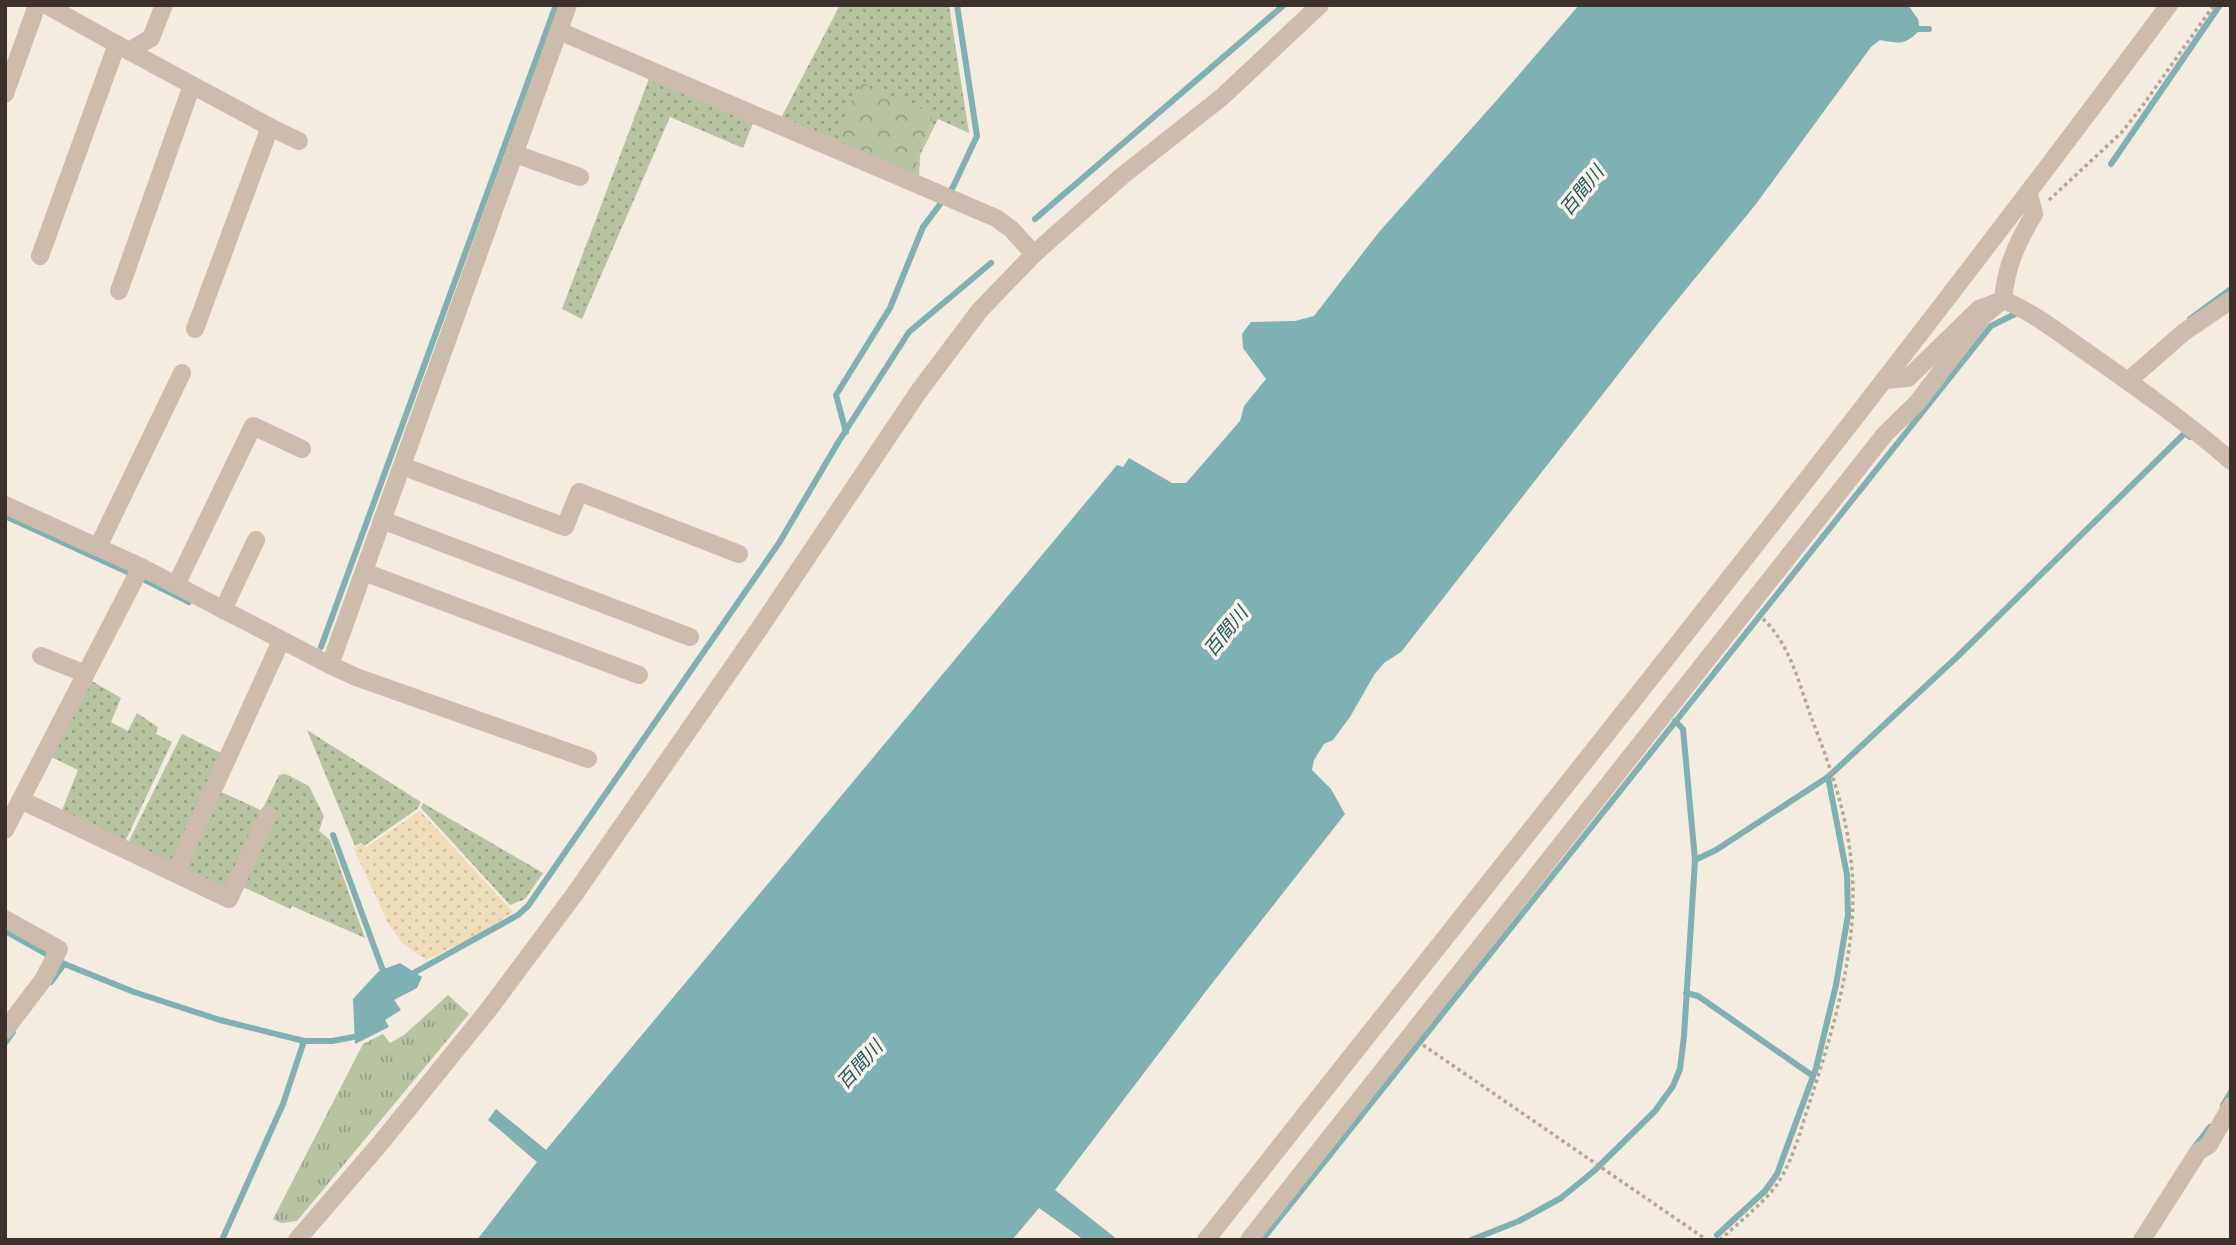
<svg xmlns="http://www.w3.org/2000/svg" width="2236" height="1245" viewBox="0 0 2236 1245" font-family="'Titillium Web','Noto Sans JP',sans-serif">
<style>
.grass{fill:url(#grass-dots);fill-rule:evenodd}
.forest{fill:url(#forest-crowns)}
.sand{fill:url(#sand-dots)}
.park{fill:url(#park-tufts)}
.water{fill:#7fb0b2}
.lines{fill:none;stroke-linecap:round;stroke-linejoin:round}
.stream{stroke:#7fb0b2;stroke-width:6}
.path{stroke:#b9a596;stroke-width:3.5;stroke-dasharray:3.5 3.5;stroke-linecap:butt}
.minor{stroke:#cdbbac;stroke-width:18}
.labels{text-anchor:middle;dominant-baseline:central;stroke-width:7;stroke-linejoin:round;paint-order:stroke}
.water-label{font-size:19px;font-style:italic;fill:#1f5a5e;stroke:#fbf5ee}
</style>
<defs>
<pattern id="grass-dots" width="8" height="8" patternUnits="userSpaceOnUse" patternTransform="scale(1.75)"><rect width="8" height="8" fill="#b8c4a0"/><path d="M2 2h.1M6 6h.1" fill="none" stroke="#97a083" stroke-width="1.8" stroke-linecap="round"/></pattern>
<pattern id="forest-crowns" width="20" height="18" patternUnits="userSpaceOnUse" patternTransform="scale(1.75)"><rect width="20" height="18" fill="#b8c4a0"/><path d="M2 6a3 3 0 1 1 6 0M12 15a3 3 0 1 1 6 0" fill="none" stroke="#97a083"/></pattern>
<pattern id="sand-dots" width="8" height="8" patternUnits="userSpaceOnUse" patternTransform="scale(1.75)"><rect width="8" height="8" fill="#efdcb8"/><path d="M2 2h.1M6 6h.1" fill="none" stroke="#cebd9e" stroke-width="1.8" stroke-linecap="round"/></pattern>
<pattern id="park-tufts" width="24" height="20" patternUnits="userSpaceOnUse" patternTransform="scale(1.75)"><rect width="24" height="20" fill="#b8c4a0"/><path d="M3 7l-1-3M5 7V3M7 7l1-3M15 17l-1-3M17 17v-4M19 17l1-3" fill="none" stroke="#97a083"/></pattern>
</defs>
<rect width="100%" height="100%" fill="#f4ebe1"/>
<g class="grass">
<path d="M840,5H949L969,133L938,119L920,155L919,179L781,118ZM863,83L932,125L918,154L917,174Z"/>
<path d="M650,76L754,121L743,148L670,117L582,319L562,309Z"/>
<path d="M92,681L121,698L111,722L128,731L137,713L158,727L156,734L172,742L124,844L62,810L78,770L51,757Z"/>
<path d="M307,730L421,802L417,809L364,846L361,843L355,846Z"/>
<path d="M182,734L223,754L174,861L168,863L128,843Z"/>
<path d="M286,774L309,786L324,816L319,831L330,840L365,938L292,906L290,909L241,886L263,808L279,775Z"/>
<path d="M219,791L263,811L228,886L224,889L185,870Z"/>
<path d="M423,803L543,873L525,899L510,905L421,808Z"/>
</g>
<path class="forest" d="M863,83L931,113L932,125L918,154L917,175L838,140L847,108Z"/>
<path class="sand" d="M420,811L513,912L478,935L426,960L402,943L388,923L354,849L361,844L365,848Z"/>
<path class="park" d="M448,995L469,1014L297,1221L281,1223L273,1219L363,1044L383,1034L390,1043L404,1035Z"/>
<g class="water">
<path d="M1579,5H1908L1918,19L1920,30C1905,45 1901,44 1880,40L1871,47L1756,204L1660,321L1401,652L1384,663L1374,675L1350,717L1333,740L1324,744L1314,760L1312,770L1331,789L1345,814L1210,986L1055,1190L1118,1240H1084L1039,1208L1012,1240H477L537,1162L488,1120L496,1109L546,1150L1117,465L1123,467L1129,458L1172,483H1186L1240,421L1244,406L1266,379L1243,348L1242,334L1251,322L1295,321L1314,316L1379,232L1497,100Z"/>
<path d="M400,963L422,977L417,988L394,1000L401,1010L385,1020L389,1027L355,1044L353,999L379,971Z"/>
</g>
<g class="lines">
<g class="stream">
<path d="M1914,29H1929"/>
<path d="M2111,164L2220,5"/>
<path d="M1035,219L1284,5"/>
<path d="M2190,319L2231,289"/>
<path d="M846,432L836,395L890,308L923,227L953,187L977,136L957,5"/>
<path d="M5,516L145,580L189,602"/>
<path d="M321,647L556,5"/>
<path d="M333,835L382,968L388,976"/>
<path d="M1695,860L1716,850L1828,777L1957,657L2185,433L2190,437"/>
<path d="M5,931L62,963L134,992L220,1020L304,1041H332L359,1036"/>
<path d="M410,975L518,915L528,906L779,543L839,441L909,332L991,263"/>
<path d="M51,982L64,964"/>
<path d="M1686,993L1698,996L1813,1076"/>
<path d="M5,1043L13,1032"/>
<path d="M2223,1105L2231,1092"/>
<path d="M2193,1149L2210,1127"/>
<path d="M1717,1235L1765,1191L1777,1174L1816,1068L1836,985L1848,915L1847,875L1828,777"/>
<path d="M222,1240L283,1104L304,1041"/>
<path d="M1262,1240L1991,326L2021,311"/>
<path d="M1471,1240L1519,1221L1561,1198L1594,1171L1655,1111L1673,1086L1680,1069L1684,1036L1695,860L1683,729L1675,721"/>
</g>
<g class="path">
<path d="M2049,200L2121,133L2141,108L2214,5"/>
<path d="M1423,1045L1707,1240"/>
<path d="M1720,1240C1737,1224 1756,1209 1771,1192C1793,1166 1801,1127 1812,1095C1836,1021 1860,939 1851,860C1846,810 1829,763 1811,717C1799,683 1789,642 1762,618"/>
</g>
<g class="minor">
<path d="M46,5L129,51L151,38L164,5"/>
<path d="M559,31L996,218L1011,229L1034,254"/>
<path d="M129,51L270,127L195,329"/>
<path d="M5,94L37,5"/>
<path d="M270,127L299,141"/>
<path d="M515,154L580,177"/>
<path d="M40,256L117,44"/>
<path d="M119,291L192,85"/>
<path d="M1885,380L1908,378L1979,309L2003,300C2033,312 2059,333 2085,351C2135,386 2185,421 2231,461"/>
<path d="M2128,381L2184,332L2231,300"/>
<path d="M402,466L565,527L579,492L739,554"/>
<path d="M5,505L141,567L330,665L568,5"/>
<path d="M382,520L690,637"/>
<path d="M98,547L182,373"/>
<path d="M364,572L639,675"/>
<path d="M176,585L253,426L302,449"/>
<path d="M223,610L256,540"/>
<path d="M41,656L86,674"/>
<path d="M330,665L356,677L588,759"/>
<path d="M21,800L229,899L268,815"/>
<path d="M5,830L141,567"/>
<path d="M175,873L281,641"/>
<path d="M5,919L59,949L43,980L5,1030"/>
<path d="M297,1240L379,1145L489,1009L574,895L757,632L919,391L980,310L1034,254L1122,176L1222,97L1320,5"/>
<path d="M1206,1240C1529,830 1858,424 2169,5"/>
<path d="M1249,1240L1885,434L1917,403L1983,316L2003,300C2006,266 2017,243 2034,214L2029,194"/>
<path d="M2142,1240L2198,1152L2209,1145L2231,1106"/>
</g>
</g>
<g class="labels">
<g class="water-label">
<text transform="translate(1581 190) rotate(-51)">百間川</text>
<text transform="translate(1225 631) rotate(-51)">百間川</text>
<text transform="translate(859 1064) rotate(-48)">百間川</text>
</g>
</g>
<rect width="2236" height="1245" fill="none" stroke="#3b302b" stroke-width="14"/>
</svg>
